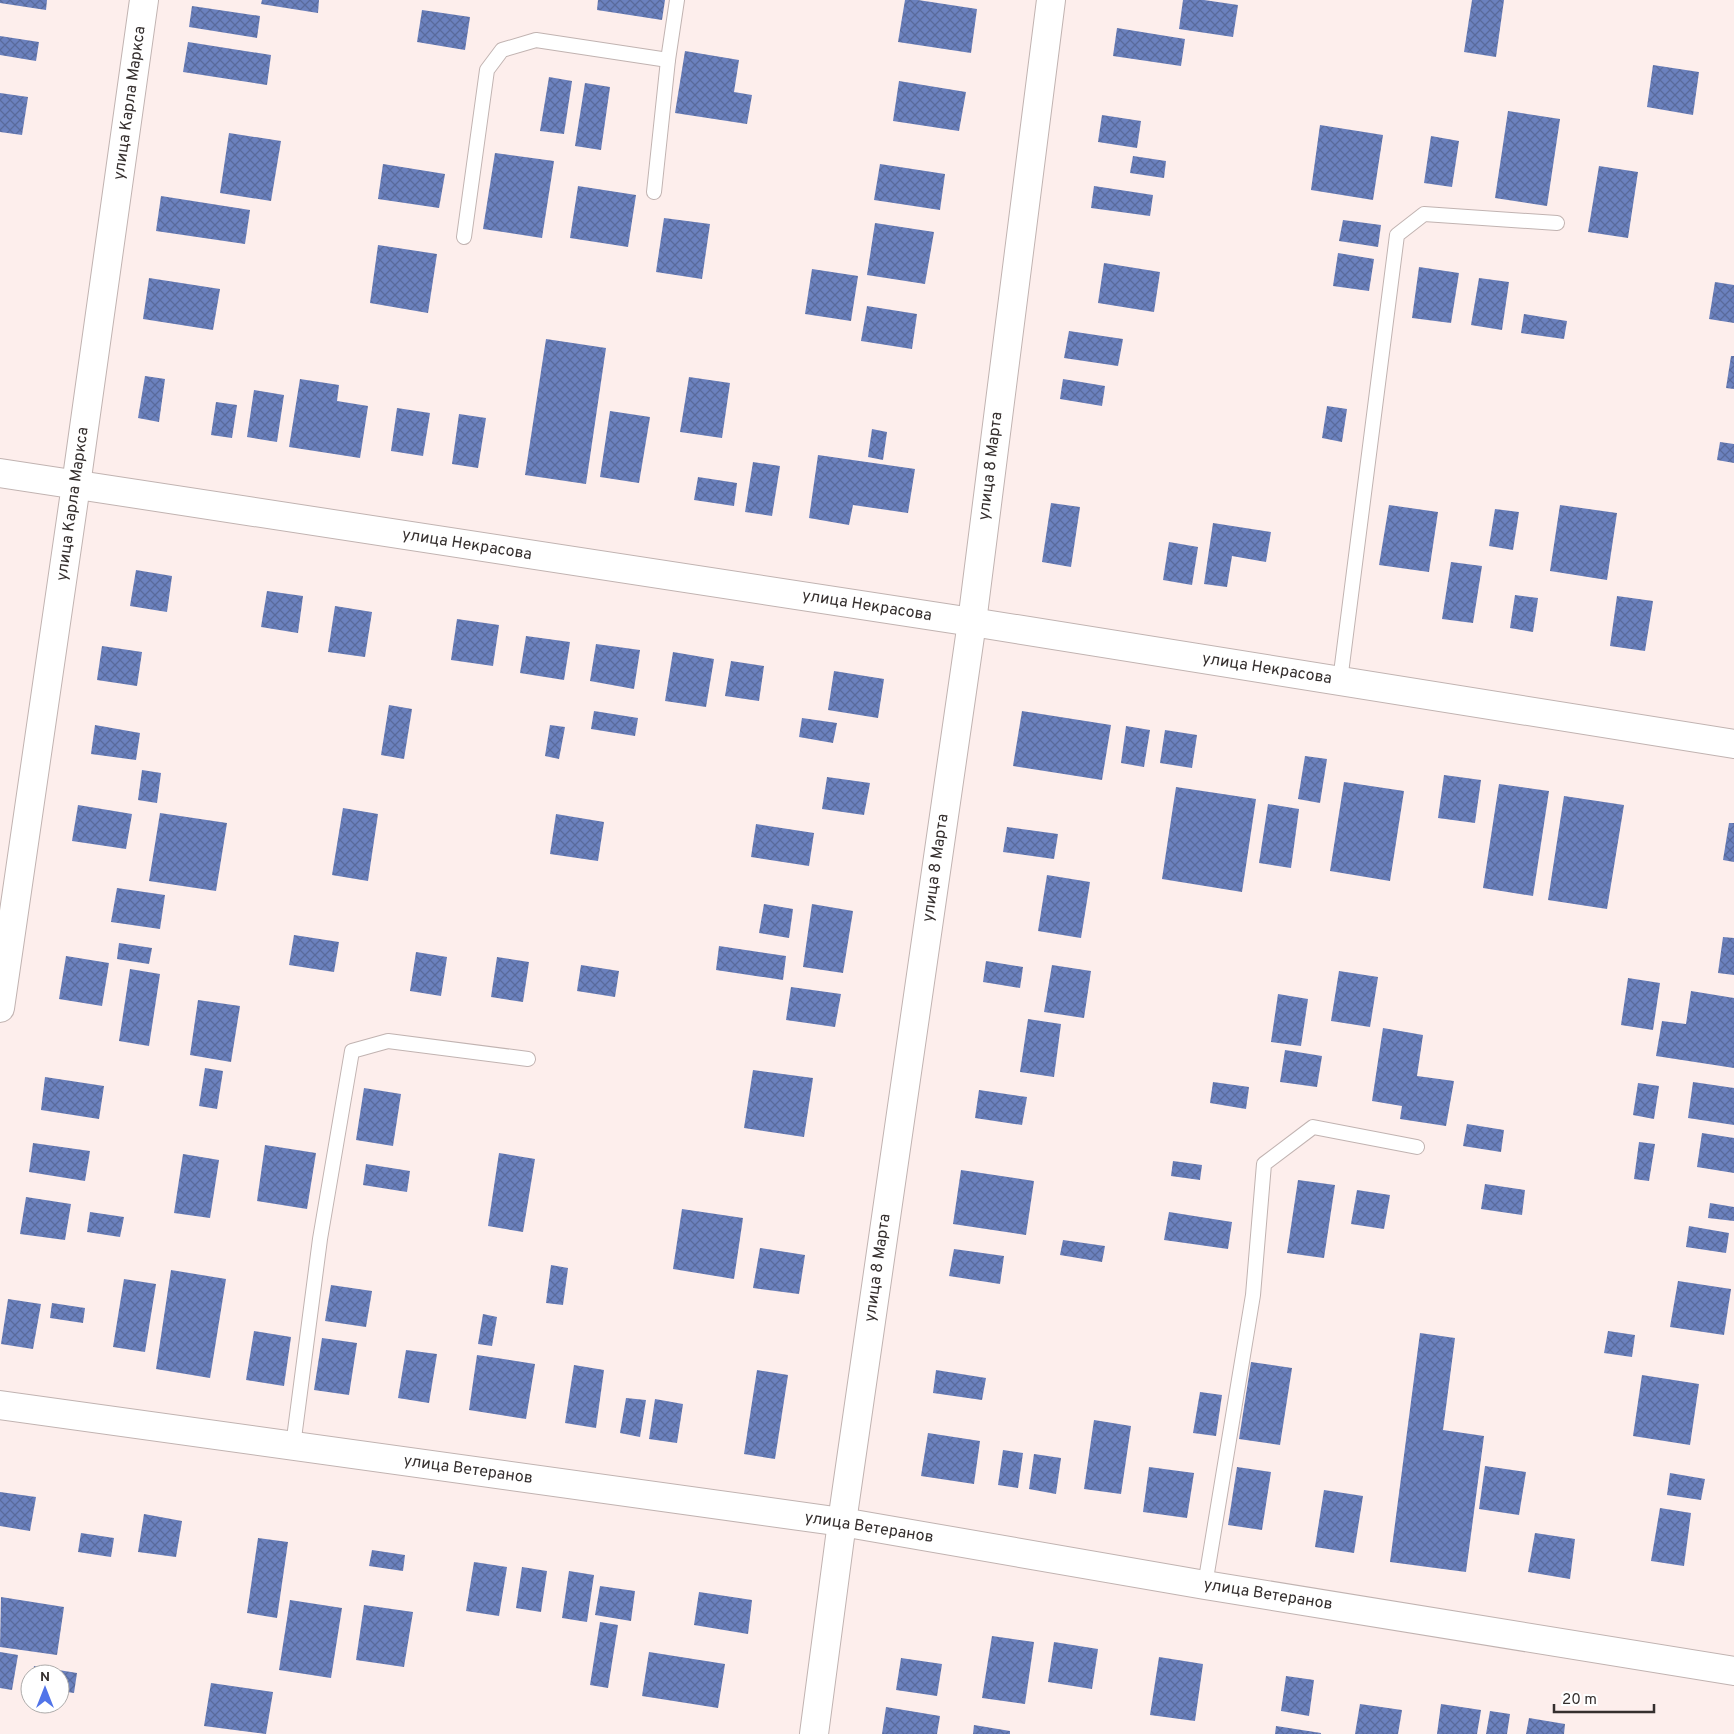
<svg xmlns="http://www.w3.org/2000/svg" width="1734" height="1734" viewBox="0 0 1734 1734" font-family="Overpass,sans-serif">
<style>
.building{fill:url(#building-cross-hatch)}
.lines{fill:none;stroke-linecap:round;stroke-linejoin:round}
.service-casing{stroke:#c1b3b1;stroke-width:16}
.minor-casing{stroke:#c1b3b1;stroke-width:30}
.service{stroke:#fff;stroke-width:14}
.minor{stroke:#fff;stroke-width:28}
.labels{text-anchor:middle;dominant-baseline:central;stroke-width:4;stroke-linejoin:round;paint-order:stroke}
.street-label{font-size:16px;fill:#352f2e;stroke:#fff}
</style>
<defs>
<pattern id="building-cross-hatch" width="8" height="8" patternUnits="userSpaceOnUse" patternTransform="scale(1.25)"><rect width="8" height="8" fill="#6b81be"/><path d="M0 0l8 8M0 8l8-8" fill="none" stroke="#596a9b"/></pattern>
</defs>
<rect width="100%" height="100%" fill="#fdeeec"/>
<g class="building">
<path d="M0,0H47L46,10L0,3Z"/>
<path d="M262,0H319L318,13L261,4Z"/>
<path d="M598,0H665L662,20L597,10Z"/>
<path d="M905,0H918L977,9L971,53L898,42Z"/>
<path d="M1183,0H1204L1238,5L1233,37L1179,29Z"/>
<path d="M1472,0H1504L1496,57L1464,52Z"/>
<path d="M192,6L260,16L257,38L189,27Z"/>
<path d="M422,10L470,17L465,50L417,42Z"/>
<path d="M1117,28L1185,39L1181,66L1113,56Z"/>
<path d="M0,36L39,42L36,61L0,55Z"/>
<path d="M188,42L271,55L267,85L183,72Z"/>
<path d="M685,51L739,60L734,92L752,95L747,124L675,113Z"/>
<path d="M1653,65L1699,72L1693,115L1647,107Z"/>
<path d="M549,77L572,81L564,134L540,131Z"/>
<path d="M899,81L966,92L959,131L893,121Z"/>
<path d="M585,83L610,87L601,150L575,146Z"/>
<path d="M0,93L28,97L22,135L0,132Z"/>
<path d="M1508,111L1560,119L1547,206L1495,198Z"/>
<path d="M1102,115L1141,121L1137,148L1098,142Z"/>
<path d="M1320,125L1383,135L1373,200L1311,190Z"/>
<path d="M229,133L281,141L271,201L220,193Z"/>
<path d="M1431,136L1459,141L1452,187L1424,183Z"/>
<path d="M495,153L554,161L542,238L483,229Z"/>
<path d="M1133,156L1166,161L1164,178L1130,173Z"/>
<path d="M383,164L445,174L439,208L378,199Z"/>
<path d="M880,164L945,174L940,210L874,200Z"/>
<path d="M1599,166L1638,172L1628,238L1588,232Z"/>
<path d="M578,186L636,195L628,247L570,238Z"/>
<path d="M1094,186L1153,195L1150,216L1091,208Z"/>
<path d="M161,196L250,210L245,244L156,231Z"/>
<path d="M664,218L710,224L702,279L656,272Z"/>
<path d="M1343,220L1381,225L1378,247L1339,241Z"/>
<path d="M875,223L934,232L925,284L867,275Z"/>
<path d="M378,245L437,254L428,313L370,303Z"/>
<path d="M1338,253L1374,259L1369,291L1333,286Z"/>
<path d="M1104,263L1160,272L1154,312L1098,303Z"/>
<path d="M1419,267L1459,273L1451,323L1412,318Z"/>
<path d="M812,269L858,276L851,321L805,314Z"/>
<path d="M149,278L220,289L213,330L143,319Z"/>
<path d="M1479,278L1509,282L1502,330L1471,325Z"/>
<path d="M1715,282L1734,285V323L1709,319Z"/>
<path d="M867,306L917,314L912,349L861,341Z"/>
<path d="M1524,314L1567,321L1564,339L1521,333Z"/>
<path d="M1069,331L1123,339L1118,366L1064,358Z"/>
<path d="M546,339L606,348L586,484L525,475Z"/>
<path d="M1731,356H1734V389L1726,388Z"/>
<path d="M145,376L165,379L159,422L138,418Z"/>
<path d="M689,377L730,383L722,438L680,432Z"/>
<path d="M300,379L339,385L337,401L368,406L360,458L289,447Z"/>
<path d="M1063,379L1105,386L1102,406L1060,399Z"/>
<path d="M254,390L284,395L277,442L247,437Z"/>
<path d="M216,402L237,405L232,438L211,435Z"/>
<path d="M1327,406L1347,409L1342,442L1322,438Z"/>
<path d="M397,408L430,413L423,456L391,451Z"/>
<path d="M610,411L650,417L639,483L600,477Z"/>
<path d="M459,414L486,418L478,468L452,464Z"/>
<path d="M872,429L887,432L883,460L868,457Z"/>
<path d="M1720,442L1734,444V463L1717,460Z"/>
<path d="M818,455L915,469L908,513L853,505L849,525L809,518Z"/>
<path d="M753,462L780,466L772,516L745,512Z"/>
<path d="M698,477L737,483L734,506L694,500Z"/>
<path d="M1051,503L1080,507L1071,567L1042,562Z"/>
<path d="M1389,505L1438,512L1429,572L1379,565Z"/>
<path d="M1560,505L1617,513L1607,580L1550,571Z"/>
<path d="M1495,509L1519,512L1513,550L1489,546Z"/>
<path d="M1213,523L1271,532L1266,562L1232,556L1227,587L1204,584Z"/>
<path d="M1169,542L1198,547L1192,585L1163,580Z"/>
<path d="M1451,562L1482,566L1473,623L1442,619Z"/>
<path d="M136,570L172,576L167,612L130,606Z"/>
<path d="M267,591L303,596L298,633L261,627Z"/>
<path d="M1515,595L1538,598L1533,632L1510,628Z"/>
<path d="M1617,596L1653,601L1645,651L1610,646Z"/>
<path d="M335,606L372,612L365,657L328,652Z"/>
<path d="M457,619L499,625L493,666L451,660Z"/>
<path d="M526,636L570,642L564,680L520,673Z"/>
<path d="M596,644L640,650L634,689L590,681Z"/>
<path d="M102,646L142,652L137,686L97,680Z"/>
<path d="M673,652L714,659L706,707L665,701Z"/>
<path d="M731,661L764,666L759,701L725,696Z"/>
<path d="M834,671L884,679L878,718L828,710Z"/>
<path d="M389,705L412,709L404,759L381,755Z"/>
<path d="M594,711L638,718L635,736L591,729Z"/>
<path d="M1022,711L1111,725L1102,780L1013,766Z"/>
<path d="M802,718L837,723L833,743L799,737Z"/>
<path d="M95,725L140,733L136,760L91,754Z"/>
<path d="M550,725L565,727L559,759L545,756Z"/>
<path d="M1126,726L1150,730L1144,767L1121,763Z"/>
<path d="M1165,730L1197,735L1192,768L1160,763Z"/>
<path d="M1305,756L1327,759L1320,803L1298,799Z"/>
<path d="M142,770L161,773L157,803L138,800Z"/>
<path d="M1444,775L1481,780L1475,823L1438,818Z"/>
<path d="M827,777L870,783L864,815L822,809Z"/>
<path d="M1344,782L1404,791L1390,881L1330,871Z"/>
<path d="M1499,784L1549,791L1533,896L1483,888Z"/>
<path d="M1176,787L1256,799L1242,892L1162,879Z"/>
<path d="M1564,796L1624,805L1607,909L1548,900Z"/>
<path d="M1268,804L1299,809L1291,868L1259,863Z"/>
<path d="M78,805L132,814L126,849L72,841Z"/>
<path d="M343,808L378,814L368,881L332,875Z"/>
<path d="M160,813L227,823L216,891L149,881Z"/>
<path d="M556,814L604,822L598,861L550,854Z"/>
<path d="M1729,823H1734V862L1723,860Z"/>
<path d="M756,824L814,833L809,866L751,857Z"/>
<path d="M1007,827L1058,834L1054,859L1003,852Z"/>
<path d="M1047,875L1090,882L1081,938L1038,931Z"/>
<path d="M117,888L165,895L160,929L111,922Z"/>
<path d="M764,904L793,909L789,938L759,933Z"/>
<path d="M812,904L853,911L843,973L803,967Z"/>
<path d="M294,935L339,942L334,972L289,965Z"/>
<path d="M1723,937L1734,938V975L1718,973Z"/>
<path d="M119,943L152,948L149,964L117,959Z"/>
<path d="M719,946L786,956L783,980L716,970Z"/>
<path d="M416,952L447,957L441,996L410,991Z"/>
<path d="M66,956L109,963L102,1006L59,999Z"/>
<path d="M497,957L529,962L523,1002L491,997Z"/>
<path d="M986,961L1023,967L1020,988L983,982Z"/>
<path d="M581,965L619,971L615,997L577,991Z"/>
<path d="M1052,965L1091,971L1084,1018L1044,1012Z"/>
<path d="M130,969L160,974L149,1046L119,1041Z"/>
<path d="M1339,971L1378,977L1370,1027L1331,1021Z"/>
<path d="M1628,978L1660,983L1653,1030L1621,1025Z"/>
<path d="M791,987L841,994L835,1027L786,1020Z"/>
<path d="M1691,991L1734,998V1068L1656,1056L1662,1021L1686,1024Z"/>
<path d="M1278,994L1308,999L1301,1046L1271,1042Z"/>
<path d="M198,1000L240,1006L231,1062L190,1055Z"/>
<path d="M1028,1019L1061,1024L1054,1077L1020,1072Z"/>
<path d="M1383,1028L1423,1035L1417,1076L1454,1081L1446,1126L1400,1119L1402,1106L1372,1101Z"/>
<path d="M1285,1050L1322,1056L1317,1087L1280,1082Z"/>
<path d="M205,1068L223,1071L217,1109L199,1106Z"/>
<path d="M753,1070L813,1078L804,1137L744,1128Z"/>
<path d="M45,1077L104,1086L99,1119L41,1110Z"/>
<path d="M1213,1082L1249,1087L1246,1109L1210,1103Z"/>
<path d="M1693,1082L1734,1088V1125L1688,1118Z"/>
<path d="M1638,1083L1659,1086L1654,1119L1633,1115Z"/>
<path d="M364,1088L401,1094L393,1146L356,1140Z"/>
<path d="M979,1090L1027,1097L1022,1125L975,1118Z"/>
<path d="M1467,1124L1504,1130L1501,1152L1463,1146Z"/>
<path d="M1702,1133L1734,1138V1173L1697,1167Z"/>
<path d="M1639,1142L1655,1144L1649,1181L1634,1179Z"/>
<path d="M33,1143L90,1151L85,1181L29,1172Z"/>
<path d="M265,1145L316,1153L307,1209L257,1201Z"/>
<path d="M499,1153L535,1159L523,1232L488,1226Z"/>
<path d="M183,1154L219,1160L210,1218L174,1213Z"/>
<path d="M1173,1161L1202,1165L1200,1180L1171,1176Z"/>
<path d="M366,1164L410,1171L407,1192L363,1185Z"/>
<path d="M961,1170L1034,1181L1026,1235L953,1224Z"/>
<path d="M1298,1180L1335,1185L1324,1258L1287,1253Z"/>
<path d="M1485,1184L1525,1190L1522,1215L1481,1209Z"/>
<path d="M1357,1190L1390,1195L1384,1229L1351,1224Z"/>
<path d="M26,1197L71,1204L65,1240L20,1234Z"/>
<path d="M1710,1203L1734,1207V1221L1708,1218Z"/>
<path d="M682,1209L743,1218L734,1279L673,1269Z"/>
<path d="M90,1212L124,1217L120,1237L87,1232Z"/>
<path d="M1169,1212L1232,1222L1228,1249L1164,1240Z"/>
<path d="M1689,1226L1729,1233L1726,1253L1686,1247Z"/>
<path d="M1063,1240L1105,1246L1102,1262L1060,1255Z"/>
<path d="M760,1248L805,1255L799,1294L753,1288Z"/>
<path d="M954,1249L1004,1256L1000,1284L949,1276Z"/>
<path d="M551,1265L568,1268L563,1305L546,1303Z"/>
<path d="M171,1270L226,1279L210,1378L156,1369Z"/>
<path d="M124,1279L156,1284L145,1352L113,1347Z"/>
<path d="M1678,1281L1731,1289L1724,1335L1670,1327Z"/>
<path d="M331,1285L372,1291L366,1327L325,1321Z"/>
<path d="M8,1299L41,1304L33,1349L1,1344Z"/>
<path d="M52,1303L85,1308L83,1323L50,1318Z"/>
<path d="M483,1314L497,1317L492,1346L478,1344Z"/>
<path d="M254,1331L291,1337L284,1386L246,1380Z"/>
<path d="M1608,1331L1635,1335L1632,1357L1604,1353Z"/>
<path d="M1420,1333L1455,1338L1443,1430L1484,1436L1466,1572L1390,1562Z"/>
<path d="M322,1338L357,1343L349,1395L314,1390Z"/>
<path d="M406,1350L437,1354L429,1403L398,1398Z"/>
<path d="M477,1355L535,1364L526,1419L469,1410Z"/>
<path d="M1251,1362L1292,1368L1280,1445L1239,1439Z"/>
<path d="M574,1365L604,1370L596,1428L565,1423Z"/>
<path d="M757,1370L788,1375L775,1459L744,1454Z"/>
<path d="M936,1370L986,1378L982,1400L933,1393Z"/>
<path d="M1642,1375L1699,1384L1690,1445L1633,1436Z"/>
<path d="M1200,1392L1222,1395L1216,1436L1193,1433Z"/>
<path d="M626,1398L646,1400L640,1437L620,1433Z"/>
<path d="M655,1399L683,1404L677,1443L649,1439Z"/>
<path d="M1094,1420L1131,1426L1121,1494L1084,1489Z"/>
<path d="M928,1433L980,1441L974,1484L921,1476Z"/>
<path d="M1003,1450L1023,1453L1018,1488L998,1485Z"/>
<path d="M1034,1454L1061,1458L1056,1494L1029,1489Z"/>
<path d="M1485,1466L1526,1472L1519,1515L1479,1509Z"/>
<path d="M1149,1467L1194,1473L1187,1518L1143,1512Z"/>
<path d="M1237,1467L1271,1472L1262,1530L1228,1525Z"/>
<path d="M1670,1473L1705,1479L1701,1500L1667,1495Z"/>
<path d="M1324,1490L1363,1496L1354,1553L1315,1547Z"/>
<path d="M0,1492L36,1497L30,1531L0,1526Z"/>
<path d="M1660,1508L1691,1513L1684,1566L1651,1561Z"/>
<path d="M144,1514L182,1521L176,1557L138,1552Z"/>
<path d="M81,1533L114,1538L111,1557L78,1552Z"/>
<path d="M1535,1533L1575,1539L1570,1579L1528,1572Z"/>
<path d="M258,1538L288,1542L277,1618L247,1613Z"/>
<path d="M372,1550L405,1555L403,1571L369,1566Z"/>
<path d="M474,1562L507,1567L499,1616L466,1611Z"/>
<path d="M522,1567L547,1571L541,1612L516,1608Z"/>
<path d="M569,1571L594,1575L587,1622L562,1618Z"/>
<path d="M600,1586L635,1591L631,1621L595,1615Z"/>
<path d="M699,1592L752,1600L748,1634L694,1625Z"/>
<path d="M1,1597L64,1607L57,1655L0,1647Z"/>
<path d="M290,1600L342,1608L331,1678L279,1670Z"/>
<path d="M364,1605L413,1612L404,1667L356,1660Z"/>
<path d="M600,1622L618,1625L608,1688L590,1685Z"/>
<path d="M992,1636L1034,1642L1025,1704L982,1698Z"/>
<path d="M1054,1642L1098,1649L1092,1689L1048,1682Z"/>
<path d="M0,1652L18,1655L12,1690L0,1688Z"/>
<path d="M649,1652L725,1664L718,1708L642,1696Z"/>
<path d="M1159,1657L1203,1664L1195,1721L1150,1715Z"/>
<path d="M901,1658L942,1664L937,1696L896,1690Z"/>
<path d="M34,1666L77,1673L74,1693L60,1691V1674H33Z"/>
<path d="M1286,1676L1314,1680L1309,1716L1281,1711Z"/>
<path d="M211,1683L273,1692L266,1734L204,1726Z"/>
<path d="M1360,1704L1402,1710L1398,1734H1355Z"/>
<path d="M1441,1704L1481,1710L1477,1734H1437Z"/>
<path d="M886,1707L940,1716L937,1734H882Z"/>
<path d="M1490,1711L1510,1714L1507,1734H1486Z"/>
<path d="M1529,1718L1565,1724L1564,1734H1526Z"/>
<path d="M974,1725L1010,1731V1734H973Z"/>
<path d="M1276,1726L1321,1733V1734H1275Z"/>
</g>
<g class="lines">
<g class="service-casing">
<g id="service">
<path d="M654,192L668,60L677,0"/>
<path d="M464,237L487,70L502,50L536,40L668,60"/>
<path d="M1340,681L1397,235L1424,214L1557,223"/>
<path d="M293,1446L320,1239L352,1051L388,1041L528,1059"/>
<path d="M1205,1585L1253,1295L1264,1164L1313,1127L1417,1147"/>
</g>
</g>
<g class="minor-casing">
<g id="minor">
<path d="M0,473L972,622L1734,744"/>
<path d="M0,1008L76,485L144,0"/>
<path d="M0,1405L842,1522L1205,1585L1734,1671"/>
<path d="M814,1734L842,1522L972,622L1051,0"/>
</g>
</g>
<use href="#service" class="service"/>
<use href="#minor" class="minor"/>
</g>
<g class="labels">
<g class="street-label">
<text transform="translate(130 103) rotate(-82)">улица Карла Маркса</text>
<text transform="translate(991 466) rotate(-83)">улица 8 Марта</text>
<text transform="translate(73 504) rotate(-82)">улица Карла Маркса</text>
<text transform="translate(467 545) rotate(9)">улица Некрасова</text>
<text transform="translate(867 606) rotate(9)">улица Некрасова</text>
<text transform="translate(1267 669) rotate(9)">улица Некрасова</text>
<text transform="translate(936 868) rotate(-82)">улица 8 Марта</text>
<text transform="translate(878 1268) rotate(-82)">улица 8 Марта</text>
<text transform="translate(468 1470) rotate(8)">улица Ветеранов</text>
<text transform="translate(869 1528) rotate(9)">улица Ветеранов</text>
<text transform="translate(1268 1595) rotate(9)">улица Ветеранов</text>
</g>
</g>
<g transform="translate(45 1689)"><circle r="24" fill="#ffffff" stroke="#aeacab"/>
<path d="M0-4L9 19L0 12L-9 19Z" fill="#5174e9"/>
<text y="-8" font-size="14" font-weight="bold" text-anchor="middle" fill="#352f2e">N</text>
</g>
<path d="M1554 1704v8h100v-8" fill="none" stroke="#352f2e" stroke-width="2.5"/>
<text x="1562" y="1704" font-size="15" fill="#352f2e" stroke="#ffffff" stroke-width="4" paint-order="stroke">20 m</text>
</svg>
